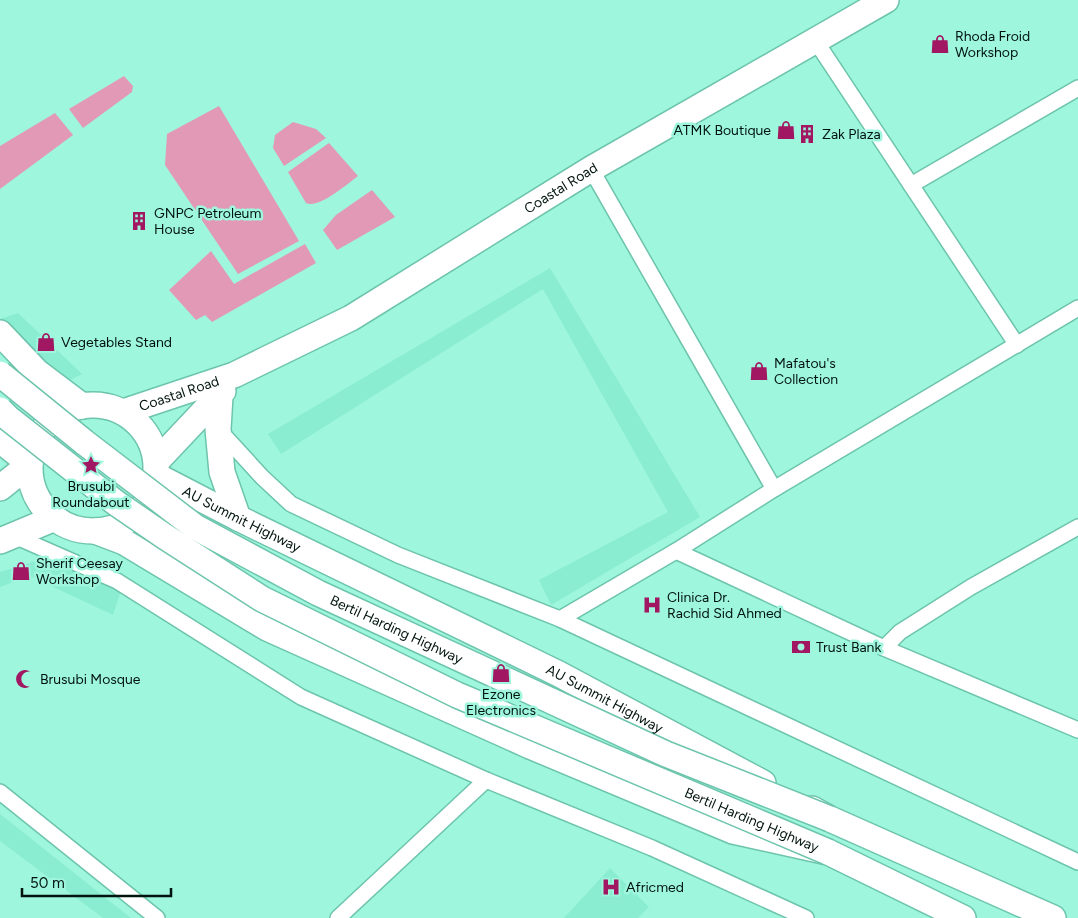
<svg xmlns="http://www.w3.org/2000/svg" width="1078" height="918" viewBox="0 0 1078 918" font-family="Figtree,sans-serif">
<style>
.built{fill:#8aedd2}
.green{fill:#e299b6}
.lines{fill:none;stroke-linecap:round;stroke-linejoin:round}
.minor-casing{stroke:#6dc4ac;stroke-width:18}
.primary-casing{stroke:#6dc4ac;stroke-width:28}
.minor{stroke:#fff;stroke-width:15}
.primary{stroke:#fff;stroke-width:25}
.primary-bridge-casing{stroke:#6dc4ac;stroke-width:28;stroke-linecap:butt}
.primary-bridge{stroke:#fff;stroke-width:25}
.labels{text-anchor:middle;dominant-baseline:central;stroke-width:5;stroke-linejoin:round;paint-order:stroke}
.poi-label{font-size:14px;fill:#00130d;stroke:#9ef6dd;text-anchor:start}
.street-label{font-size:14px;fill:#00130d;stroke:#9ef6dd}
</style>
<rect width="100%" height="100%" fill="#9ef6dd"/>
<g class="built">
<path d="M550,268L700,517L551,605L539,580L668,512L543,289L281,454L268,434Z"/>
<path d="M18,313L82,374L64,383L32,359L0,319Z"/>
<path d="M39,560L122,587L113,615L30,576L0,587V572Z"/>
<path d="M0,814L131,918H103L0,841Z"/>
<path d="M610,868L649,907L638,918H564Z"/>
</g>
<g class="green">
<path d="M124,76L133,86L132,92L83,128L69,109Z"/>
<path d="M219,106L299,241L238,274L165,165L167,134Z"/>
<path d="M55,113L73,135L0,189V146Z"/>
<path d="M293,122L316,129L326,138L284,166L273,148L275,135Z"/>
<path d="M329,143L358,176C347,184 319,209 306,203L288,172Z"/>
<path d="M372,190L395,217L337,250L323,230L336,215Z"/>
<path d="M305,244L316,263L212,322L205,315L196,320L169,290L211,251L234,284Z"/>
</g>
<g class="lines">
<g class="minor-casing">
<g id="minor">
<path d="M815,40L1017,345"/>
<path d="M591,169L774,489"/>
<path d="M911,185L1078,88"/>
<path d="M219,430L262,477L291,504L398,555L560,619L1078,862"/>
<path d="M12,535L117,581L301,697L486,780L652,848L806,918"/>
<path d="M676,551L884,648L1078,730"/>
<path d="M560,619L676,551L774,489L1078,308"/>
<path d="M884,648L900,632L971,587L1078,527"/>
<path d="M0,792L157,918"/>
<path d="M338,918L486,780"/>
</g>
</g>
<g class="primary-casing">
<g id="primary">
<path d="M0,333L37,372L82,406"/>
<path d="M220,396L218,429L222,472L238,518"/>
<circle cx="93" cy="468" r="63"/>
<path id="s1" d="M123,412L234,375L351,318L591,169L886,0"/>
<path d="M0,440L30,464L0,488"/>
<path d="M157,461L223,391"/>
<path id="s2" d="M157,476L238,518L559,674L763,783"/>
<path d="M95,531L124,542L267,628L530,746L733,831L828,852L963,918"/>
<path d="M0,541L55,518"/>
<path d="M812,809L830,819L1053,918"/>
</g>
</g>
<use href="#minor" class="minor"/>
<use href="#primary" class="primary"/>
<g class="primary-bridge-casing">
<g id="primary-bridge">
<path id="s3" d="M0,374L84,442L195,527L318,593L666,754L830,819"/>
<path id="s4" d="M0,410L8,418L116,503L164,536L262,599L457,695L828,852"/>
</g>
</g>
<use href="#primary-bridge" class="primary-bridge"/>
</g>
<defs>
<g id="shop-bare" transform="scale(1.5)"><path d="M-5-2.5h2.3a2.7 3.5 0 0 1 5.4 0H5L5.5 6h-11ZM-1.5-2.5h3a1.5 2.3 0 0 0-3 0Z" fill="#a11762" stroke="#9ef6dd" stroke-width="2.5" paint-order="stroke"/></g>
<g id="building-bare" transform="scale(1.5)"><path d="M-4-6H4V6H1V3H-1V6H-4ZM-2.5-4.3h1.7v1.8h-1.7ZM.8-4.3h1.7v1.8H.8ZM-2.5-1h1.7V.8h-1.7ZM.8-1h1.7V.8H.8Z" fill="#a11762" stroke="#9ef6dd" stroke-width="2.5" paint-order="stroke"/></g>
<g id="sight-bare" transform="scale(1.5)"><path d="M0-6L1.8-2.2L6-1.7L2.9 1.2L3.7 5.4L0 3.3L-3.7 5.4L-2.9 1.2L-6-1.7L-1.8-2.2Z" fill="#a11762" stroke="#9ef6dd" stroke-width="2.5" paint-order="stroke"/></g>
<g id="hospital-bare" transform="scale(1.5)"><path d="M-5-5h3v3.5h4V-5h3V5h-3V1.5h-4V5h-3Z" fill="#a11762" stroke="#9ef6dd" stroke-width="2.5" paint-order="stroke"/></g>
<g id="bank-bare" transform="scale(1.5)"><path d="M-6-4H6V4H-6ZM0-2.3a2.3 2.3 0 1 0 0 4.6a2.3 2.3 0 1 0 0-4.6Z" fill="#a11762" stroke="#9ef6dd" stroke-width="2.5" paint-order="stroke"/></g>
<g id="mosque-bare" transform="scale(1.5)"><path d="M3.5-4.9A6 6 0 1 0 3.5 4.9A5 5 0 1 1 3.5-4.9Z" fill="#a11762" stroke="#9ef6dd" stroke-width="2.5" paint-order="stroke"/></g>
</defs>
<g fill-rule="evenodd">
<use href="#shop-bare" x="940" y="44"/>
<use href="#shop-bare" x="786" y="130"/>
<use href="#building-bare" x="807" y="134"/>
<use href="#building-bare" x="139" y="221"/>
<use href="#shop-bare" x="46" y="342"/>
<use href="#shop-bare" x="759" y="371"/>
<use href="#sight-bare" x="91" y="465"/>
<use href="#shop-bare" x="21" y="571"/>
<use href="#hospital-bare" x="652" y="605"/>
<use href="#bank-bare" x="801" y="647"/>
<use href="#shop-bare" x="501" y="673"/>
<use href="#mosque-bare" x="25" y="679"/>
<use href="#hospital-bare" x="611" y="887"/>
</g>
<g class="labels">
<g class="poi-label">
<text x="955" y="36">Rhoda Froid<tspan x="955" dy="16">Workshop</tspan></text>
<text x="771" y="130" text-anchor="end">ATMK Boutique</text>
<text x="822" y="134">Zak Plaza</text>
<text x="154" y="213">GNPC Petroleum<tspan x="154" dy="16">House</tspan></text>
<text x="61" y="342">Vegetables Stand</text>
<text x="774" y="363">Mafatou's<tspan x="774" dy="16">Collection</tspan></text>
<text x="91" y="486" text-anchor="middle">Brusubi<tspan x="91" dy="16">Roundabout</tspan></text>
<text x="36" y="563">Sherif Ceesay<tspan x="36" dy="16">Workshop</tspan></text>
<text x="667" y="597">Clinica Dr.<tspan x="667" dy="16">Rachid Sid Ahmed</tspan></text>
<text x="816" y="647">Trust Bank</text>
<text x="40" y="679">Brusubi Mosque</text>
<text x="501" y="694" text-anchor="middle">Ezone<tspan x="501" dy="16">Electronics</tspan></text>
<text x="626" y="887">Africmed</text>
</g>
<g class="street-label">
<text stroke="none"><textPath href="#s1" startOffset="494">Coastal Road</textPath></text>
<text stroke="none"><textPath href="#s1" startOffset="59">Coastal Road</textPath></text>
<text stroke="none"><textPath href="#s2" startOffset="95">AU Summit Highway</textPath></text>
<text stroke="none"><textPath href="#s3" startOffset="474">Bertil Harding Highway</textPath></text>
<text stroke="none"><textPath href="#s2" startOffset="500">AU Summit Highway</textPath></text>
<text stroke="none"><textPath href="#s4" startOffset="861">Bertil Harding Highway</textPath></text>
</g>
</g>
<path d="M22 888v8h149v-8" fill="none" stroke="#00130d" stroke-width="2.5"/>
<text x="30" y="888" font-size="15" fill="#00130d" stroke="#9ef6dd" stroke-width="4" paint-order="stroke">50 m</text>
</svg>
